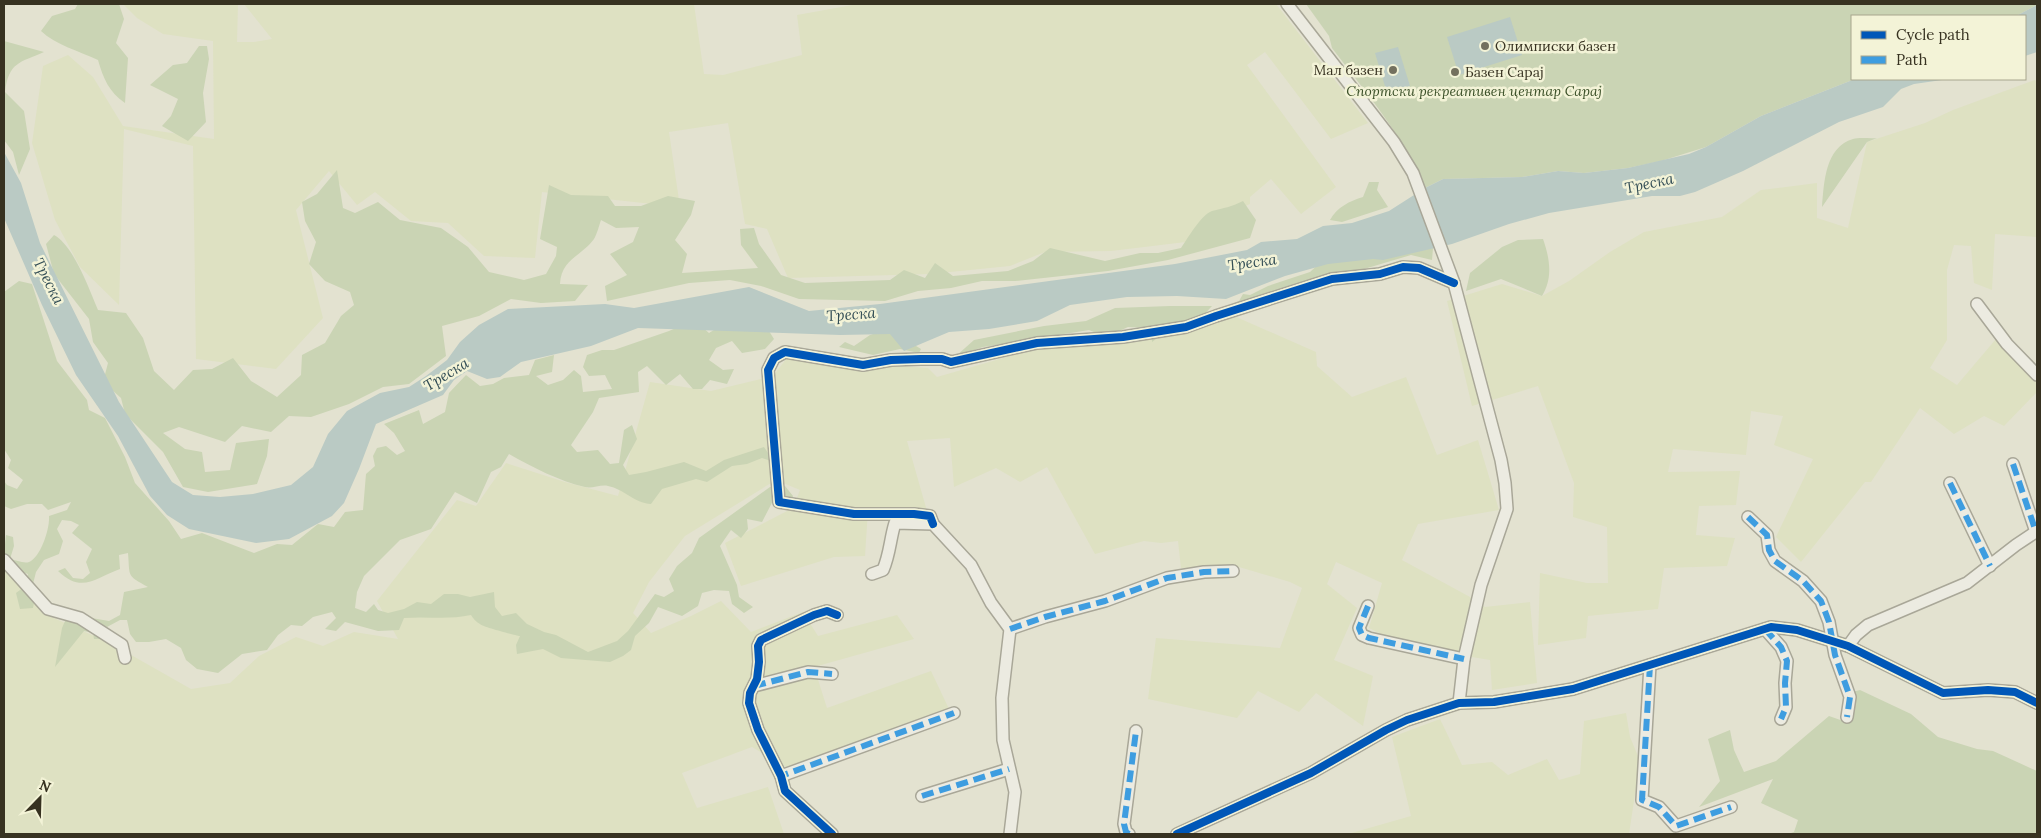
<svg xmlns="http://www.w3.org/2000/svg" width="2041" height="838" viewBox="0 0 2041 838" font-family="Lora,serif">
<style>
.farmland{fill:#dee1c2}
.green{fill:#cad4b4}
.water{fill:#bacac4}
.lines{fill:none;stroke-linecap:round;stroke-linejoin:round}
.minor-casing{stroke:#a9a798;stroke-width:14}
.minor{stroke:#ecebe1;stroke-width:11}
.quiet{stroke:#3e9de0;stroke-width:6;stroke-dasharray:12 6;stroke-linecap:butt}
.cycleway-casing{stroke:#f3f3d7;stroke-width:11}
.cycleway{stroke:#0057b8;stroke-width:8}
.poi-dot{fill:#73705e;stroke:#f3f3d7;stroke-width:2}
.labels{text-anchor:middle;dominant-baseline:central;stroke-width:5;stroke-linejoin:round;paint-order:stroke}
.poi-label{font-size:14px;fill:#373221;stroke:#f3f3d7;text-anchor:start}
.park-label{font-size:14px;font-style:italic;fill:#3c5129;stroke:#f3f3d7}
.water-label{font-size:15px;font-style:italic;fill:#324d55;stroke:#f3f3d7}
</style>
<rect width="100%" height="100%" fill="#e3e2d0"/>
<g class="farmland">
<path d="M123,4H238L237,42H254L272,39L244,4H694L704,74L723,75L802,55L797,15L858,4H1276L1368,123L1331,139L1265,52L1247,65L1336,187L1301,214L1271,179L1250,197V204L1225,215L1194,241L1111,251L1045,252L1010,266L930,274L788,278L767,229L745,224L728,123L669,132L680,207L542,192L535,258L484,256L448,223L411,221L375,192L357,205L329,171L296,210L323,318L276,369L196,359L193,146L124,129L119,305L80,267L55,220L32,143L43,66L68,55L93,77L123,126L214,139L213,41L163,34L137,18Z"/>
<path d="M2035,80L2037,83V237L1995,234L1992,290L1974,283L1971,246L1954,245L1947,270V340L1930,368L1957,385L1996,339L2037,382V392L2004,426L1984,416L1954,434L1920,408L1871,482H1865L1801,562L1776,537L1813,459L1774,445L1783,416L1751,411L1746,455L1673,449L1668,472L1740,471L1736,505L1699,506L1696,535L1735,538L1727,566L1664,568L1658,609L1588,616L1586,638L1538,645L1540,573L1587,583H1608L1607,527L1573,517L1574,483L1538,386L1472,406L1447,301L1502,284L1542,296L1569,281L1610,252L1644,232L1722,217L1761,190L1817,183V218L1848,228L1867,142L1925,123L1953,110Z"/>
<path d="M1234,316L1316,352L1317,366L1352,397L1406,377L1437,455L1478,440L1499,510L1418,524L1402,560L1470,597L1485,607L1530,602L1537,683L1492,690L1490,660L1405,646L1369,628L1382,583L1336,562L1327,584L1357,608L1334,660L1373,676L1363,726L1316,693L1299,712L1258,691L1237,718L1148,699L1156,638L1280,648L1302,588L1290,582L1239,567L1181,568L1178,541L1161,543L1144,541L1095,554L1047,467L1020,482L996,468L954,487L950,438L907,441L927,511L868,510L865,556L834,557L741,586L725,543L793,508L800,490L776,480L685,536L649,582L633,613L651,633L691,616L721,601L751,632L803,612L818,636L897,615L914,639L814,667L827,708L931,671L949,709L853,746L786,767L752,747L682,773L697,808L768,787L784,834H4V567L47,615L110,643L191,689L230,683L259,656L296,637L323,646L354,632L398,639L377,601L457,500L476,506L506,463L565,482L618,496L650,382L711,391L773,376L787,358L928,368L937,377L1063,341Z"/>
<path d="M1626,713L1630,737L1640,761L1629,834H1348L1411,816L1392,737L1440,719L1462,765L1492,762L1508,775L1547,759L1559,780L1580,774L1584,721Z"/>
</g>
<g class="green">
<path d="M78,4H119L124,19L116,43L128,58L125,103C109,92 103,78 98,60C79,51 56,45 41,31L52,16L75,9Z"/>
<path d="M1306,4H2037V5L2016,16H1852V79H1855L1761,116L1706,147L1661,161L1628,168L1584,173L1558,171L1522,177L1443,179L1425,188C1402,134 1367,94 1332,48L1329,36Z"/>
<path d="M4,41L44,52C19,63 9,62 5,92L24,111L30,149L19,175L13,152L4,140Z"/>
<path d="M199,46H207L209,59L203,93L206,122L188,141L162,126L171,116L178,99L150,85L173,65L187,63Z"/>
<path d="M1877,138L1867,142L1822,207C1824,183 1825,147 1853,139C1860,137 1870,139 1877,138Z"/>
<path d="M337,170L343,208L355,213L378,202L400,220L441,228L468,247L489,272L524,280L546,274L556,256L557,247L540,239L549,185L571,195L608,196L615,206H641L668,196L695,201L691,215L675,240L687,254L682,273L758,268L741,245L740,229L754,228L759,244L781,275L805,283L890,280L904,270L925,278L935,263L953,276L1008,271L1033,261L1050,248L1105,261L1140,253H1158L1181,248C1188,238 1201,215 1212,211C1224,208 1231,207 1243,201L1256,220L1250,238L1168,260L1108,271L1015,281H982L951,288L918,291L885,301L799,299L761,286L730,280L689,283L607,301L605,286L627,275L610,254L633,242L639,227L616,228L601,220C599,226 597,234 594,239C582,256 561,259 560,284L588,285L575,301L541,303L511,299L479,316L442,326L446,356L409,384L383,387L349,404L311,417L289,416L271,432L242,426L225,442L179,427L163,433L185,449L202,452L205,472L230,470L236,443L269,439L267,456L257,484L208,492L183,487L163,452L125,414L121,398L103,382L108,363L93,342L89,319L54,274L46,244L54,235C74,246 89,289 98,310L126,313L143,338L154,371L174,390L193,370L212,369L233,358L251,381L277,397L301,375L302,355L325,343L341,316L354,305L350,292L325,281L309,264L316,242L305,221L302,202L317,194Z"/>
<path d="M1369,182H1379L1377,190L1388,207L1342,222L1330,220C1337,207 1350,201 1363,197Z"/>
<path d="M1543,239C1550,259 1553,278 1542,296L1501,279L1466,291L1470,273L1502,247L1518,240Z"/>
<path d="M1433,248L1432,260L1411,255L1354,272L1319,277L1256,299L1232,304L1239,301L1243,294L1250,295L1268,286L1310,272L1323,260L1390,256Z"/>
<path d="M19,281L32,284L57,361L87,400L89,410L105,418L125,457L135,483L169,521L181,539L202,533L254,553L277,544L292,545L318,524L334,527L345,512L363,510L366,474L375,466L373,456L377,448L386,446L397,455L405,451L394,433L384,424L419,410L423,424L445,412L449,393L466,375L480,386L493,384L504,378L529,375L535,360L554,355L552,372L536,376L548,385L563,380L574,370L581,376L583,392L612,389L605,375L589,376L583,367L587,355L602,350H614L669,331L694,320L709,333L730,320L764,323L774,339L765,349L742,353L732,341L716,348L709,360L723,370L734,369L727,384L710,380L702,389H693L680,374L666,385L647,366L638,372L639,392L599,398L593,412L571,445L577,452L598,450L610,464L619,463L624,430L632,425L637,439L623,465L629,475L646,472L684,462L706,471L724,460L764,447L774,462L762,458L747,464L732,466L707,482L696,479L662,489L651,504C634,503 624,489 608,486C601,484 592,489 585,487C559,481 532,467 509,454L501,467L491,472L477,503L455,492L431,529L400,540L364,576L357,592L355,608L366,612L374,604L378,610L388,613L404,609L417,602L431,604L444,594H458L470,597L494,592L495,607L502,616L516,613L527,624L544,632L556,635L588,652L617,641L628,631L655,594L664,597L674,591L669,579L677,566L692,553L699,538L770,487L785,486L793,496L791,507L776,495L762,522L747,519L748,529L741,538L731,530L720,546L737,585L739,597L753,607L744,613L732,604L729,591L714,590L702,593L698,606L682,616L658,607L649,623L635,636L631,650L623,656L610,662L561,658L543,649L517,654L516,645L520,636C514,635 483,627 480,624C476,622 473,618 471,615C448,620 427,616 404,618L399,630L378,631L345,622L336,631L325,629L336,618L332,612L313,617L302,626L291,625L278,635L267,650L242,654L218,673L197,669L186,660L181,648L166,639L149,642H136L130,634L127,620H120L107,627L96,622L110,639H94L93,633L84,631L55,667L62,628L68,614L109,621L120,615L124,592L148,587C126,575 130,577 128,553L119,555L120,569C95,578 82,594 58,571L65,568L73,578L83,579L90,573L86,562L92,549L72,533L79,525L71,521L62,520L57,529L63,541L59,554L44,560L36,572L33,584L36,593L33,608L20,609L16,593L24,587L28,574L13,569L4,553L6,535L13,537L14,546L10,559C16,560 24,564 29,562C41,557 50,528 49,516L67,510L71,502L48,510L42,504H27L11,509L4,506V481L7,485L17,489L23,480L8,468L11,460L4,449V292Z"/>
<path d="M1170,306H1212L1202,317L1168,330L1152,342L1151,328L1128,327L1106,337L1089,330L983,347L956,356L974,340L1044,326L1086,321L1115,308Z"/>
<path d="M888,329L921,349L919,353L900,349L873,355L839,347L845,342L854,346L870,335Z"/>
<path d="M1860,690L1911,714L1938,737L1977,749L1993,751L2037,771V834H1788L1794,832L1798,820L1761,803L1773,779L1699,807L1720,781L1708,739L1730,730L1734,750L1744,772L1776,761L1829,716L1849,723L1852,692Z"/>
</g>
<g class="water">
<path d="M2037,5V52L2025,56V16H2016Z"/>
<path d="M1510,17L1522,55L1459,75L1447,37Z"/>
<path d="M1398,47L1410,86L1387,93L1375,53Z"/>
<path d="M1855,79H1949L1914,84L1901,89L1883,107L1839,122L1743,171L1695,192L1680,196H1652L1549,213L1509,224L1452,244L1383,260L1373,259L1328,264L1285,276L1226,299L1177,296L1127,297L1070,305L1037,321L989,329L949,332L904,351L890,334L840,335L638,328L591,346L521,362L500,377L487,379L467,371L454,380L443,395L376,424L359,469L344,503L332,516L289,539L256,543L189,529L167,515L150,496L118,436L76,375L42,305L4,218V152L21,183L40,243L119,402L172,482L193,495L220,497L253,494L291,485L313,467L328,434L347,411L380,393L409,387L426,376L447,360L460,342L479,325L508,309L605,304L634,308L749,287L809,311L880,304L1175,264L1247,250L1261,242L1297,239L1323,226L1352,223L1389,211L1425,188L1443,179L1522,177L1558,171L1584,173L1628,168L1689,154L1706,147L1761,116Z"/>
</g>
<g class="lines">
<g class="minor-casing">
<g id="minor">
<path d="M1287,4L1394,142L1413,173L1454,283L1501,460L1505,483L1507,509L1481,585L1464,659L1459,703"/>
<path d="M1977,304L2007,344L2037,375"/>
<path d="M2013,464L2036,532"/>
<path d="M1950,483L1990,566"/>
<path d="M1748,517L1767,535L1769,550L1775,561L1803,581L1821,601L1829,622L1835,655L1850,697L1847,717"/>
<path d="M933,524L930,516L914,514H854L779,502L768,370L774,358L785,352L863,365L891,360L921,359H942L951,362L1037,343L1123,337L1186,327L1216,316L1332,279L1380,274L1403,267L1419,268L1454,283"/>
<path d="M4,560L48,609L80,618L122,645L125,658"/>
<path d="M872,574L883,570C890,554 890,539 895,523L933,524L971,565L991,603L1010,629L1002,698L1003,740L1015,792L1010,834"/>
<path d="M1368,606L1359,628L1362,635L1369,638L1464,659"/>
<path d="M1010,629L1045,617L1105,601L1167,578L1204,572L1233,571"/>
<path d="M1765,629L1781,647L1787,661L1785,683L1786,707L1781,719"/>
<path d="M1848,646L1856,635L1868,625L1967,583L2016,545L2037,531"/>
<path d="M1650,665L1642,800L1659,807L1676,826L1731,807"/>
<path d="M754,686L808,672L832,674"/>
<path d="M781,776L954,713"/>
<path d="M922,796L1009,769"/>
<path d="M832,834L785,791L781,776L758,730L749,703L750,693L757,679L759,662L758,646L761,640L814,615L827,611L837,615"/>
<path d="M1129,834L1126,832L1124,824L1136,731"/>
<path d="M1177,834L1311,773L1386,730L1407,720L1459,703L1494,702L1573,689L1771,627L1797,630L1848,646L1943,693L1988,690L2015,692L2037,703"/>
</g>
</g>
<use href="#minor" class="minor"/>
<g class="quiet">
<path d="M2013,464L2036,532"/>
<path d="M1950,483L1990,566"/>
<path d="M1748,517L1767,535L1769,550L1775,561L1803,581L1821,601L1829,622L1835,655L1850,697L1847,717"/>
<path d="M1368,606L1359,628L1362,635L1369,638L1464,659"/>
<path d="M1010,629L1045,617L1105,601L1167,578L1204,572L1233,571"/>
<path d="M1765,629L1781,647L1787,661L1785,683L1786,707L1781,719"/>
<path d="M1650,665L1642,800L1659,807L1676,826L1731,807"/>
<path d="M754,686L808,672L832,674"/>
<path d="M779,772L781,776L954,713"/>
<path d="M922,796L1009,769"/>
<path d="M1129,834L1126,832L1124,824L1136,731"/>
</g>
<g class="cycleway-casing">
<g id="cycleway">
<path d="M933,524L930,516L914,514H854L779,502L768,370L774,358L785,352L863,365L891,360L921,359H942L951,362L1037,343L1123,337L1186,327L1216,316L1332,279L1380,274L1403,267L1419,268L1454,283"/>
<path d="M832,834L785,791L781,776L758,730L749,703L750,693L757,679L759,662L758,646L761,640L814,615L827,611L837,615"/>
<path d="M1177,834L1311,773L1386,730L1407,720L1459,703L1494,702L1573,689L1771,627L1797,630L1848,646L1943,693L1988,690L2015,692L2037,703"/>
</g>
</g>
<use href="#cycleway" class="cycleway"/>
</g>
<g class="poi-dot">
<circle cx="1485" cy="46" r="5"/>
<circle cx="1393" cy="70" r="5"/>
<circle cx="1455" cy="72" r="5"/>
</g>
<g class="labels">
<g class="poi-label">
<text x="1495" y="46">Олимписки базен</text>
<text x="1383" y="70" text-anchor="end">Мал базен</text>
<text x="1465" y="72">Базен Сарај</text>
</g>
<g class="park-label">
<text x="1474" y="91">Спортски рекреативен центар Сарај</text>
</g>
<g class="water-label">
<text transform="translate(1649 183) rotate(-12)">Треска</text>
<text transform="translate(1252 262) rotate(-8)">Треска</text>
<text transform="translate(49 281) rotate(63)">Треска</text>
<text transform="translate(851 314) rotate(-4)">Треска</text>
<text transform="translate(446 374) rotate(-31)">Треска</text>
</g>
</g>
<rect width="2041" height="838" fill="none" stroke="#373221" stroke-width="10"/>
<rect x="1851" y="15" width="175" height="65" fill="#f3f3d7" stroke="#a8a68e"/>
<rect x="1861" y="31" width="25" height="8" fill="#0057b8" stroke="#a8a68e"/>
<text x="1896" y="40" font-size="15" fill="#373221">Cycle path</text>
<rect x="1861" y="56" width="25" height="8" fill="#3e9de0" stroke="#a8a68e"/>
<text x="1896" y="65" font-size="15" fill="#373221">Path</text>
<g transform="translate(40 798) rotate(23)" stroke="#f3f3d7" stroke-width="4" paint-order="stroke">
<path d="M0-4L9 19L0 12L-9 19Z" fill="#373221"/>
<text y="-8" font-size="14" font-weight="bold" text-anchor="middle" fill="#373221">N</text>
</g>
</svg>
